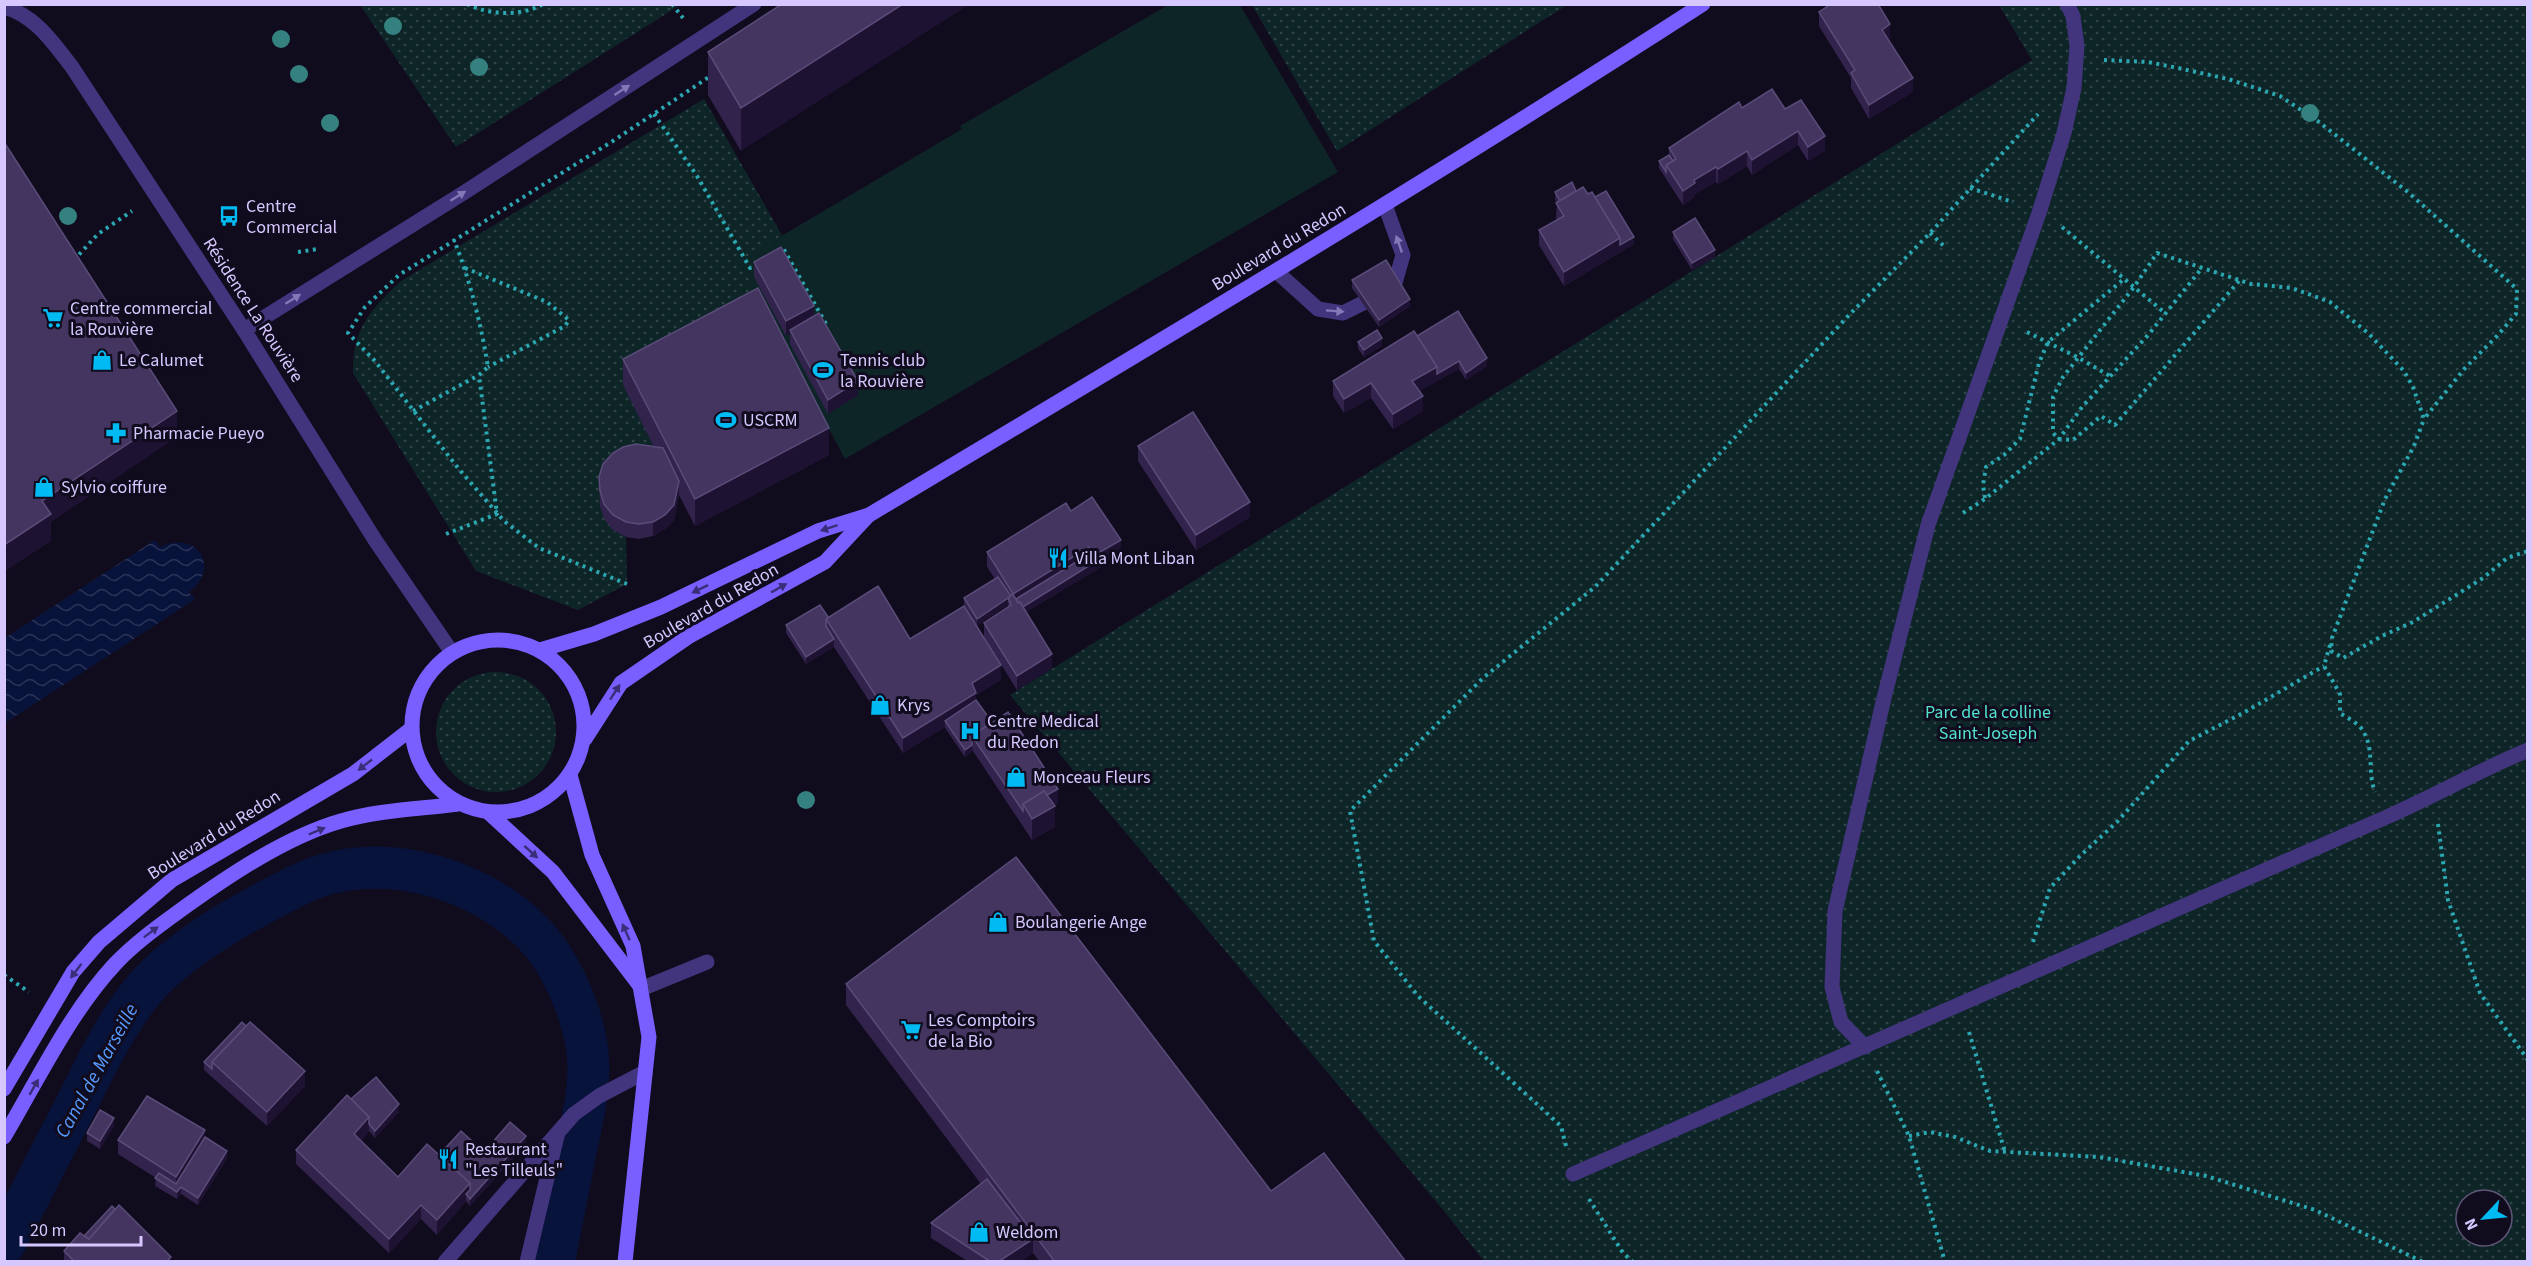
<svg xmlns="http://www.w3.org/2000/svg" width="2532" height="1266" viewBox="0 0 2532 1266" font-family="'Source Sans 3',sans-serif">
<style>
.green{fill:url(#green-dots);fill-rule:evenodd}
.pitch{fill:#0e2528}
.water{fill:url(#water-waves)}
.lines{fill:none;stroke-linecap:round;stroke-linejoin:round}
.canal{stroke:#08133b;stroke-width:42}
.path{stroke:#2aa7b1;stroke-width:4;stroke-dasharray:3 4.5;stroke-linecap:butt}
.lane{stroke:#42357e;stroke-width:15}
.street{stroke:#42357e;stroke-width:15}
.secondary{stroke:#795fff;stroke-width:15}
.tree{fill:#358180}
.wall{fill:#31234c}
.shaded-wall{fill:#1d1232}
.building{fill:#433560;stroke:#5a4c79;stroke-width:1.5}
.oneway{fill:#8577b8}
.oneway2{fill:#3b2d78}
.labels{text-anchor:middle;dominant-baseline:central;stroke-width:6;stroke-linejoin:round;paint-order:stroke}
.poi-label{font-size:18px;fill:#d6c8ff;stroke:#110b1e;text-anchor:start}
.street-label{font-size:18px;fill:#d6c8ff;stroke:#110b1e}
.park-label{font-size:18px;fill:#53e1d0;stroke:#110b1e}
.water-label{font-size:20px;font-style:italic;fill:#569bff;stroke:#110b1e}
</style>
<defs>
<pattern id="green-dots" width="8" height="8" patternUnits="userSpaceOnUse" patternTransform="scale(1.5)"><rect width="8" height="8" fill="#0e2528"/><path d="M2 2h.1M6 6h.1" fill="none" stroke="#304348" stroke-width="1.8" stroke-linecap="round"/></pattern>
<pattern id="water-waves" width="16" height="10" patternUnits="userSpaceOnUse" patternTransform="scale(1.5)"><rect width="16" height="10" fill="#08133b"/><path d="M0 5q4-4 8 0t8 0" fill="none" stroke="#2b3458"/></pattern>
</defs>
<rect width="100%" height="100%" fill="#110b1e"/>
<g class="green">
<path d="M360,5H680L456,147Z"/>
<path d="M1252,5H1567L1337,151Z"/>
<path d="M1999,5H2527V1261H1484L1439,1205L1010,695L2032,60ZM2466,1200H2502V1236H2466Z"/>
<path d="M704,99L783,237L740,261L765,311L663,462L605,519L613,530L626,537L627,584L578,610L476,571L353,373C352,329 371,309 401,281Z"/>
<circle cx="496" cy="732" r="60"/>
</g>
<path class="pitch" d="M1168,5H1240L1338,172L845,459L739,261L962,129L960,126Z"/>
<path class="water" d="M155,540L160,547C199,529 221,571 189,592L195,599L5,723V638Z"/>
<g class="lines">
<path class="canal" d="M4,1245C28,1198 52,1151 76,1105C100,1058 124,1004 164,969C197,940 234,918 273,898C290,889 308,879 327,874C398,855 480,881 532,932C560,960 581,1009 587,1048C592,1083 583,1116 576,1150C569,1187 561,1224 554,1262"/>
<g class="path">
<path d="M467,4C489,15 521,17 543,4"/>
<path d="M672,4L683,18"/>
<path d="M2104,60L2148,62L2178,68L2228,79L2280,96L2319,122L2409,193L2517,289L2516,314L2497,336L2465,368L2424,419"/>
<path d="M654,114L697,176L750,268L756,264"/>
<path d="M1970,188L2013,202"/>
<path d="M2062,227L2165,313"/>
<path d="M1930,233L1946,248"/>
<path d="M778,251L783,248L826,324"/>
<path d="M298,252L318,249"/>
<path d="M74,260L98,234L132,211"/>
<path d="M465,268L547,302L569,320L565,326L488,367"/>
<path d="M2239,281L2115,425L2101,416L2073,440L2059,439L2053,433V397L2063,377L2134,287L2157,253L2251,284L2292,288L2330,302L2368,333L2404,371L2413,387L2424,419L2414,446L2385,499L2332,638L2331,651L2343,658L2382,636L2413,622L2483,578L2507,558L2528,551"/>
<path d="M2027,332L2077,357L2110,376"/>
<path d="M413,411L479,375"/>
<path d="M1985,498L1983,485L1986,467L2004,455L2020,439L2039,363L2048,342L2124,279"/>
<path d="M1963,513L1985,499L2059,439L2082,407L2149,334L2202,268"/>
<path d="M446,534L497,514L479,375L488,367C481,324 470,280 454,240"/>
<path d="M627,584L539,548L504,521L458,468L375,361L348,333L365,307L399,275L616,139L712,75"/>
<path d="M2330,645L2324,666L2340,694V713C2347,718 2359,723 2363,731C2375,750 2367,772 2375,792"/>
<path d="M2438,824L2448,900L2480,993L2528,1060"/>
<path d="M2033,942L2050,888L2080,856L2117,822L2189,741L2243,713L2324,666"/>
<path d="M4,975L29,992"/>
<path d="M1969,1032L2005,1152"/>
<path d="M1877,1071L1909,1136L1945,1262"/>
<path d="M1909,1136L1930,1132L1955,1137L1990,1151L2099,1157L2206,1176L2315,1210L2423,1262"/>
<path d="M1566,1146L1561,1126L1418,996L1374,941L1350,811L1483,678L1595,587L1851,313L1930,233L2038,114"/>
<path d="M1589,1199L1623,1253L1633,1262"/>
<path d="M2528,1232V1233"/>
</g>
<g class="lane">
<path d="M1385,205L1403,255L1395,283"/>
<path d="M1277,272L1318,309L1343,313L1363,303"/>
<path d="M641,989L707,962"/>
<path d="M1865,1047L1841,1022L1832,987L1835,911L1884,698L1928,525L2039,213L2064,133L2074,88L2077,46L2073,16L2067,4"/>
<path d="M1573,1174L2389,816C2436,795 2480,770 2528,750"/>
<path d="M445,1262L574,1114L599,1096L645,1072"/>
<path d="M527,1262L557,1136"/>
</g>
<g class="street">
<path d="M4,7C35,15 54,44 72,67L244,330L375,540L451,651"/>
<path d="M244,330L465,192L754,4"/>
</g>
<g class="secondary">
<circle cx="498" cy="726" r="86"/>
<path d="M540,650L594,634L661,607L818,531L869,515C1149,348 1429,181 1703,4"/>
<path d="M585,739L621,683L688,637L825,562L867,517"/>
<path d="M570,775L592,855L633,946L649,1037L625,1262"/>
<path d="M488,812L553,872L640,986"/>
<path d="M4,1089L73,972L99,942L172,880L353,774L411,729"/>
<path d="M4,1137C37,1081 71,1011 115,964C134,944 156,928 178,912C225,878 285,837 341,821C378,810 420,809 458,804"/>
</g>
</g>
<g class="tree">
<circle cx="393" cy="26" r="9"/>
<circle cx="281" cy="39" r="9"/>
<circle cx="479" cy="67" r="9"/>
<circle cx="299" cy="74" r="9"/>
<circle cx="2310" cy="113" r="9"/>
<circle cx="330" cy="123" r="9"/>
<circle cx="68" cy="216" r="9"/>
<circle cx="806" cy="800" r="9"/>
</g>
<g class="wall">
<path d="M782,4L741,151L708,95V52Z"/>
<path d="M1819,12L1890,38L1888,40L1913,92L1869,119L1851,88V78L1819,26Z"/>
<path d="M1742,108L1785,109L1825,151L1808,161L1798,145L1752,175L1747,166L1718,184L1716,182L1695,194V197L1683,205L1659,168V161L1669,155V148Z"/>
<path d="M1576,191L1595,197L1634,244L1564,286L1539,245V230L1557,220L1556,218L1557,203L1555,200V192Z"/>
<path d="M1673,232L1715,257L1692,270L1673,239Z"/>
<path d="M754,262L814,316L858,395L828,414L790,344V333L786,336L754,277Z"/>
<path d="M1352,280L1410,306L1379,327L1352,288Z"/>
<path d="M1417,336L1487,366L1466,380L1459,369L1419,391L1423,411L1393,429L1371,398L1344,413L1333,396V381Z"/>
<path d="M1358,342L1382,346L1364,357L1358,349Z"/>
<path d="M623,359L829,455L695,526L679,495L674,520L665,529L653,536L639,539L626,537L613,530L604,519L600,506L599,477L654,447L623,385Z"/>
<path d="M1138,446L1250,517L1196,550L1138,461Z"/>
<path d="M1071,511L1121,555L1026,612L1052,668L1017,690L984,637V623L1008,608V605L977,626L964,605V598L995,579L987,567V552Z"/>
<path d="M828,617L910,639L1001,680L976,695V700L992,722L1058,803L1054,805L1055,827L1032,840L973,751L965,757L945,728V727L903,753L834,647L806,664L786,633V625Z"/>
<path d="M846,984L1271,1191L1406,1262H1040L1033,1253L1020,1262H969L931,1238V1223L981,1184L846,1005Z"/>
<path d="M246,1026L305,1086L267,1126L204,1070V1062Z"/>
<path d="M351,1099L399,1112L375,1138L369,1131L361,1141L398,1177L439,1155L484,1152L526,1144L470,1206L466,1201L437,1235L421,1219L389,1253L296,1164V1150Z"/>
<path d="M114,1126L100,1149L87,1141V1133Z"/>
<path d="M205,1137L227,1158L198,1205L181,1194L177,1199L155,1186L156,1178L118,1154V1140Z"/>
<path d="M84,1236L171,1262H64V1251Z"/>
</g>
<g class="shaded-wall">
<path d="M903,4H970L741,151V108Z"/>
<path d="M1890,24V38L1882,44V30Z"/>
<path d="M1913,78V92L1869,119V105Z"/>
<path d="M1798,131V145L1752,175V160Z"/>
<path d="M1825,136V151L1808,161V147Z"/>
<path d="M1747,151V166L1718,184V169Z"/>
<path d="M1716,167V182L1695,194V197L1683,205V191L1694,180Z"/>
<path d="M1634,237V244L1564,286V272L1620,238Z"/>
<path d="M1715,250V257L1692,270V263Z"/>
<path d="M1410,299V306L1379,327V320Z"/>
<path d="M814,306V321L790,330V333L786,336V321Z"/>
<path d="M1382,338V346L1364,357V350Z"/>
<path d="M1487,358V366L1466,380V373Z"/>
<path d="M1459,361V369L1412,395V381L1437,367Z"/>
<path d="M858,381V395L828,414V400Z"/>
<path d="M1371,383V398L1344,413V399Z"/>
<path d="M1423,396V411L1393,429V414Z"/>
<path d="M177,411V437L51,522V541L4,572V545L42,501Z"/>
<path d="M829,428V455L695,526V499Z"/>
<path d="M679,481V495L674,520L665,529L653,536V522Z"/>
<path d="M1250,502V517L1196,550V535Z"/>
<path d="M1121,540V555L1018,617V610L1095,562V555Z"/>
<path d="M1089,547V561L1016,607L1013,594Z"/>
<path d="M1008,598V605L977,626V619Z"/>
<path d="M834,639V647L806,664V657Z"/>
<path d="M1052,654V668L1017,690V676Z"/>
<path d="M1001,665V680L976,695V707L945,721V727L903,753V738L972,683Z"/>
<path d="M972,745L973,751L965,757V750Z"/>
<path d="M1058,789V803L1049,809L1055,806V827L1032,840V819L1026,809Z"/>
<path d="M305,1071V1086L267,1126V1112Z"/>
<path d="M399,1104V1112L375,1138V1131Z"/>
<path d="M369,1117V1131L354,1148V1134Z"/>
<path d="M114,1118V1126L100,1149V1141Z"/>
<path d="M205,1130V1145L176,1191V1177Z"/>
<path d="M526,1136V1144L470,1206V1199Z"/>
<path d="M227,1151V1158L198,1205V1198Z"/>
<path d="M470,1183L469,1198L466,1194V1201L437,1235V1220Z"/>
<path d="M181,1187V1194L177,1199V1192Z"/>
<path d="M421,1205V1219L389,1253V1239Z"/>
<path d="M1033,1239V1253L1020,1262H998Z"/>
</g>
<g class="building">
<path d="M782,4H903L741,108L708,52Z"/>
<path d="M1831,4H1878L1890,24L1882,30L1913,78L1869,105L1851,73L1855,70L1819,12Z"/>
<path d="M1772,89L1785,109L1801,100L1825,136L1808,147L1798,131L1752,160L1747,151L1718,169L1716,167L1694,180L1695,183L1683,191L1666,165L1676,159L1669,148L1739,102L1742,108Z"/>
<path d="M4,142L177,411L42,501L51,514L4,545Z"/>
<path d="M1669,155L1673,161L1666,165V172L1659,161Z"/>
<path d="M1572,182L1576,191L1560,201L1555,192Z"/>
<path d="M1583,187L1588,194L1592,192L1620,238L1564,272L1539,230L1564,216L1556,203Z"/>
<path d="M1606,191L1634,237L1620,245V238L1595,197Z"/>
<path d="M1695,218L1715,250L1692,263L1673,232Z"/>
<path d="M781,247L814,306L786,321L754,262Z"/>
<path d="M1386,260L1410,299L1379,320L1352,280Z"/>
<path d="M758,288L829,428L695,499L623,359Z"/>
<path d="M1458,311L1487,358L1466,373L1459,361L1437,374V367L1417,336Z"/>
<path d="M819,313L858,381L828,400L790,330Z"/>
<path d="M1377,330L1382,338L1364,350L1358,342Z"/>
<path d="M1414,331L1437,367L1412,381L1423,396L1393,414L1371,383L1344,399L1333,381Z"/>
<path d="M1193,412L1250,502L1196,535L1138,446Z"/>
<path d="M636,444L663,448L679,481L674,505L665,515L653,522L639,524L626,522L613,515L604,504L600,491L599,477L603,464L613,453L623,447Z"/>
<path d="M1092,497L1121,540L1095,555L1089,547L1013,594L987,552L1066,503L1071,511Z"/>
<path d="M1089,554L1095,562L1023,607L1020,602L1018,603L1016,599Z"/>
<path d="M998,577L1011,596L977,619L964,598Z"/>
<path d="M878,586L910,639L964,606L1001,665L972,683L976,693L903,738L826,619Z"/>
<path d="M1013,594L1018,603L1020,602L1052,654L1017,676L984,623L1011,605L1008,598Z"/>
<path d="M820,605L828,617L826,619V626L834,639L806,657L786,625Z"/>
<path d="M976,700L992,722L972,736V745L965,750L945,721Z"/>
<path d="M1008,712L1058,789L1047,795L1044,791L1023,804V811L972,736Z"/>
<path d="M1044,791L1055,806L1032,819L1023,804Z"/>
<path d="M1016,857L1271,1191L1324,1153L1406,1262H1055L846,984Z"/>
<path d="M242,1022L246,1026L212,1062V1069L204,1062Z"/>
<path d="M250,1022L305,1071L267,1112L212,1062Z"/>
<path d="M376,1077L399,1104L375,1131L369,1124V1117L351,1099Z"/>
<path d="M347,1095L369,1117L354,1134L398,1177L427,1144L470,1183L437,1220L421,1205L389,1239L296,1150Z"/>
<path d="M147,1096L205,1130L176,1177L118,1140Z"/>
<path d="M100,1110L114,1118L100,1141L87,1133Z"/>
<path d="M510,1122L526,1136L470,1199L466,1194L470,1190V1183L439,1155L461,1131L484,1152Z"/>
<path d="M205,1137L227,1151L198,1198L181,1187L177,1192L155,1178L159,1173L176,1184Z"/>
<path d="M987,1179L1033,1239L998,1262H991L931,1223Z"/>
<path d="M119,1205L171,1257L166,1262H75L64,1251L80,1233L89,1239Z"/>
<path d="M112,1206L115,1209L89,1239L84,1236Z"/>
</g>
<defs><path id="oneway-solid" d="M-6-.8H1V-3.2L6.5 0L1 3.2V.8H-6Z" transform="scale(1.5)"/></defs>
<g class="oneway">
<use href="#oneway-solid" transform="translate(622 90) rotate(-33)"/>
<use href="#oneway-solid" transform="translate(458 196) rotate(-32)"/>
<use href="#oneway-solid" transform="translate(1399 244) rotate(-109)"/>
<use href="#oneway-solid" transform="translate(293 299) rotate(-32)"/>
<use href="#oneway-solid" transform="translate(1335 311) rotate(4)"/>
</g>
<g class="oneway2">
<use href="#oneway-solid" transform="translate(829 528) rotate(162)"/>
<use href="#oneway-solid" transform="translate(779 588) rotate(-29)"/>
<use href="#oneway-solid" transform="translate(700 589) rotate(154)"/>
<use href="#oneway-solid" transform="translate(615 692) rotate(-57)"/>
<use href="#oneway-solid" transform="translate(365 765) rotate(142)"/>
<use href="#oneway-solid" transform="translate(317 831) rotate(-23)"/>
<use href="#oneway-solid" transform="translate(531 852) rotate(42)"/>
<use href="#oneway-solid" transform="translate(151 932) rotate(-37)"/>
<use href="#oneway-solid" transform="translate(626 932) rotate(-114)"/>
<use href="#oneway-solid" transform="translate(76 971) rotate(127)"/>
<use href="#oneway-solid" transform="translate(34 1087) rotate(-60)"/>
</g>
<defs>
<g id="bus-bare" transform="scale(1.62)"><path d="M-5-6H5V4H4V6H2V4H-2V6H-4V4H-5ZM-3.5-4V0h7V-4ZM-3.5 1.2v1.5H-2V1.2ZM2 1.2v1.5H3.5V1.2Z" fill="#00bbf3" stroke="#110b1e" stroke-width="2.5" paint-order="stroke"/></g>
<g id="supermarket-bare" transform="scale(1.62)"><path d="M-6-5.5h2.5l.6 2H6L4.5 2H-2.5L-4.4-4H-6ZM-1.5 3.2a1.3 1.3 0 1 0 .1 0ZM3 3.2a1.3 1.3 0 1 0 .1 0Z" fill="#00bbf3" stroke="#110b1e" stroke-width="2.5" paint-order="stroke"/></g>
<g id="shop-bare" transform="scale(1.62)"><path d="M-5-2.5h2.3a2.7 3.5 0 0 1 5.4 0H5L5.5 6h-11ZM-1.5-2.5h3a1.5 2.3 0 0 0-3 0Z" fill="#00bbf3" stroke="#110b1e" stroke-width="2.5" paint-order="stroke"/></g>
<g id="stadium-bare" transform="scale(1.62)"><path d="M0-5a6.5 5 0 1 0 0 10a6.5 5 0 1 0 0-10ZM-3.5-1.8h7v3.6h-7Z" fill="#00bbf3" stroke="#110b1e" stroke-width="2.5" paint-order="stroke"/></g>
<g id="pharmacy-bare" transform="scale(1.62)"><path d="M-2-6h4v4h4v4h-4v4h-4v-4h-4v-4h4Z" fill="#00bbf3" stroke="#110b1e" stroke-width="2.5" paint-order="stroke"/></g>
<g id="restaurant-bare" transform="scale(1.62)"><path d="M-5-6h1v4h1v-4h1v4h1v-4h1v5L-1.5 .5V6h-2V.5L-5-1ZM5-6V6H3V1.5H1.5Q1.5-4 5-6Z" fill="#00bbf3" stroke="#110b1e" stroke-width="2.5" paint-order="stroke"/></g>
<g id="hospital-bare" transform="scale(1.62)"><path d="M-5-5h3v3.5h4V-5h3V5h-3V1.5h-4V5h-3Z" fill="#00bbf3" stroke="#110b1e" stroke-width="2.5" paint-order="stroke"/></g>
</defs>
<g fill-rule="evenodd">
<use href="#bus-bare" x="229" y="216"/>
<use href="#supermarket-bare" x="53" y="318"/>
<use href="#shop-bare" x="102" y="360"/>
<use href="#stadium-bare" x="823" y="370"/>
<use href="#stadium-bare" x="726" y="420"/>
<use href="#pharmacy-bare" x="116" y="433"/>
<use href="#shop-bare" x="44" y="487"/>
<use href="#restaurant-bare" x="1058" y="558"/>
<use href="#shop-bare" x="880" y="705"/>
<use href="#hospital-bare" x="970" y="731"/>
<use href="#shop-bare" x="1016" y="777"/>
<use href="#shop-bare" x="998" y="922"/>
<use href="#supermarket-bare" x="911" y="1030"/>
<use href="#restaurant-bare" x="448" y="1159"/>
<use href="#shop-bare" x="979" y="1232"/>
</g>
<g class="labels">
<g class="poi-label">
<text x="246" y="206">Centre<tspan x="246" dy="21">Commercial</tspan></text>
<text x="70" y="308">Centre commercial<tspan x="70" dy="21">la Rouvière</tspan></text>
<text x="119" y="360">Le Calumet</text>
<text x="840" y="360">Tennis club<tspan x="840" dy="21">la Rouvière</tspan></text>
<text x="743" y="420">USCRM</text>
<text x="133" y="433">Pharmacie Pueyo</text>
<text x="61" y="487">Sylvio coiffure</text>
<text x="1075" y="558">Villa Mont Liban</text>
<text x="897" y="705">Krys</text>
<text x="987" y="721">Centre Medical<tspan x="987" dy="21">du Redon</tspan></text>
<text x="1033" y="777">Monceau Fleurs</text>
<text x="1015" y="922">Boulangerie Ange</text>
<text x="928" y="1020">Les Comptoirs<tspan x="928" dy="21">de la Bio</tspan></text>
<text x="465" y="1149">Restaurant<tspan x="465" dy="21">"Les Tilleuls"</tspan></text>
<text x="996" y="1232">Weldom</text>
</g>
<g class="street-label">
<text transform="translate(1279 247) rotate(-31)">Boulevard du Redon</text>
<text transform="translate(253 310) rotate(57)">Résidence La Rouvière</text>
<text transform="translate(711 606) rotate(-30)">Boulevard du Redon</text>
<text transform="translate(214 835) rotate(-32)">Boulevard du Redon</text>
</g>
<g class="park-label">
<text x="1988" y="712">Parc de la colline<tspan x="1988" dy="21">Saint-Joseph</tspan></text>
</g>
<g class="water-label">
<text transform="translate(97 1071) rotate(-61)">Canal de Marseille</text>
</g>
</g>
<rect width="2532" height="1266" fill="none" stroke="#d6c8ff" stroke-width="12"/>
<g transform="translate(2484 1218) rotate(244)"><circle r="28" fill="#110b1e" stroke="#605778" stroke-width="1.5"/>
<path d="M0-4.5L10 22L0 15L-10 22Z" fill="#00bbf3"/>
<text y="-9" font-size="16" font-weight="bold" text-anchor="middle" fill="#d6c8ff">N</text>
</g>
<path d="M21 1236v9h120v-9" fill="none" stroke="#d6c8ff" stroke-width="3"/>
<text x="30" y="1236" font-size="18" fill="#d6c8ff" stroke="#110b1e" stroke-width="4.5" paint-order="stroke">20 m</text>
</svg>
